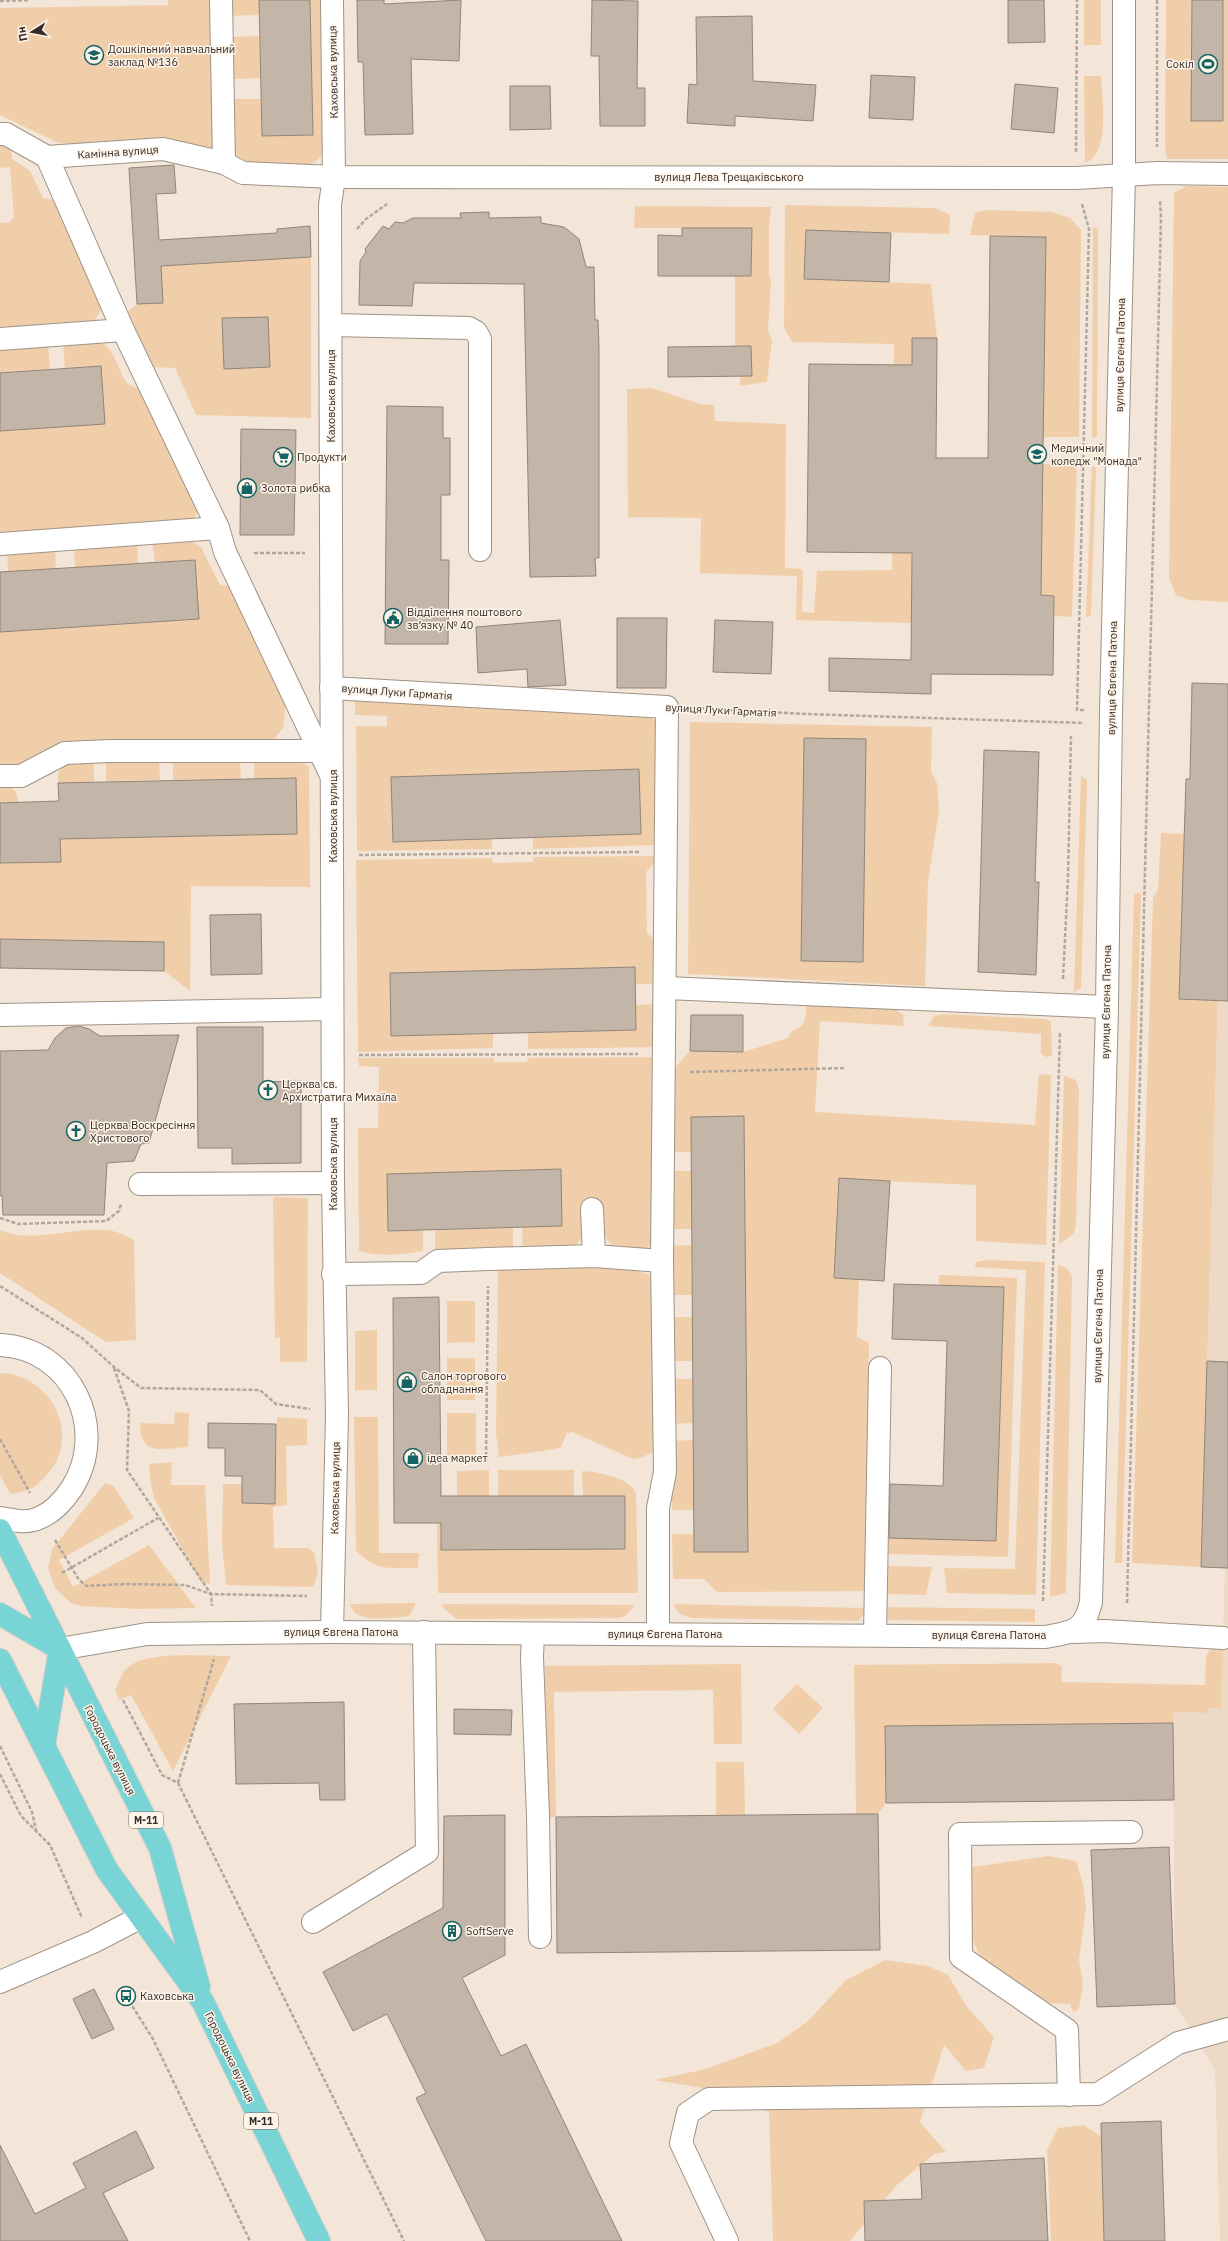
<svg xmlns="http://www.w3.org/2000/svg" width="1228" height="2241" viewBox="0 0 1228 2241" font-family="'IBM Plex Sans',sans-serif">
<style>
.built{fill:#ecd9c6}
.green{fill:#f1ceaa}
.building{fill:#c3b6a9;stroke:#908478}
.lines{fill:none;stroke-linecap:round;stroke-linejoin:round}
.minor-casing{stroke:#9f9286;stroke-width:24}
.major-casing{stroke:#cecdcc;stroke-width:24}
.path{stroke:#b1a79c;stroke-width:2.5;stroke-dasharray:4 2;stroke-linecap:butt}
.minor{stroke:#fff;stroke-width:22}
.major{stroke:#79d5d5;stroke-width:22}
.labels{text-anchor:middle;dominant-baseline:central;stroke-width:3;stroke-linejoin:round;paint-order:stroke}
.shield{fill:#fff4e9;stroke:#716963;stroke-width:1}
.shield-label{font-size:10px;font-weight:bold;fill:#342e29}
.poi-label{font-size:11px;fill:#342e29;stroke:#fff4e9;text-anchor:start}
.street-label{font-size:11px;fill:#342e29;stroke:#fff4e9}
</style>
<rect width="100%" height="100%" fill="#f3e6d8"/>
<path class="built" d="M1192,683L1228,684V2241H1220L1215,2070L1175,2004L1173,1712L1207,1713V1708H1221L1225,1568L1201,1567L1218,1000L1179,999L1186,779L1226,780V754L1190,753Z"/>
<g class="green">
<path d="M168,0H216L215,148L208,154L68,145L56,142L0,115V8L168,5Z"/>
<path d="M229,0H259V15L229,16Z"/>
<path d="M310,0H325L323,155L315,162L306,166L243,163L234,153L231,99H261L262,136L313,135Z"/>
<rect x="1084" y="0" width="17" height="45"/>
<path d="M1166,0H1228V159H1167L1165,145Z"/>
<path d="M259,36L261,78L231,79L230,37Z"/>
<path d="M1084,76H1101C1102,99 1111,154 1085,163Z"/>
<path d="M0,142L10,144L12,159L30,171L43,198L55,200L102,308L94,322L0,332V223L10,222L14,217L10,167L0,168Z"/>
<path d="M1187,186L1228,187V602L1190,600L1176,595L1169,578L1174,193Z"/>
<path d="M785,205L935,208L950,215L949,234L806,230L804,279L931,284L937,338H912L911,623L796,620L797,576L700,573L701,518L628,517L627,389L652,388L700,404L714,405L715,421L786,424L785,568L800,569L803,572L802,612L814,613L817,571L892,570L894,344L792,342L784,328Z"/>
<path d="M635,206L771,207L769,226V276L771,280L768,330L772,341L767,382L740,386V376H752L751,346H735V276H751L752,228H634Z"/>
<path d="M986,210L1052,212L1070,218L1081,230L1079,437H1043L1046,237L970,235L975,213Z"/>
<path d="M1093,227L1098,229L1097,437L1092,438Z"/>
<path d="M311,257V418L196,415L175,368L151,367L126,313L137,304L163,303L161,266Z"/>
<path d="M63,342C110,342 105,336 124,379L128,384L141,390L197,505V513L194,519L0,537V431L101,366L65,368Z"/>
<path d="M48,344L50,369L0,373V347Z"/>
<path d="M1043,464L1077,465L1072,617L1054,616V596L1041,595Z"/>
<path d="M1092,466L1096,468L1091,615L1086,617Z"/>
<path d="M187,539L201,547L220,585L231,586L286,701L283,728L272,742L0,768V632L198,619L195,560L155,563L152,540Z"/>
<path d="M137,543L138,564L75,568L74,547Z"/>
<path d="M55,548L56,569L8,572L7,551Z"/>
<path d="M355,700L641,711L658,722L656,845L533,849V838L641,834L638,769L392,777L394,842L492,839V849L357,851L356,726H387V716L355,715Z"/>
<path d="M690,722L932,727L931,771L937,783L939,811L928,881L925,986L688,974Z"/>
<path d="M94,758V782L58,783V773L65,763Z"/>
<path d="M106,758H159L160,780L106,781Z"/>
<path d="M173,758L240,759L241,779L173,780Z"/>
<path d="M254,759L297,761L309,766L310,887L191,886L190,991L164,971V942L0,939V863L60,862V839L297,834L296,778L254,779Z"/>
<path d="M1081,776L1087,780L1081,988L1074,992Z"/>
<path d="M0,783C12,787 17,789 18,802L0,803Z"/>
<path d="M1161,833L1184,834L1179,999L1218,1000L1201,1567L1132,1563L1153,898L1158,890Z"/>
<path d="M656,856V861L646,872L647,933L656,941L657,984H635L634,967L390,973L391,1036L493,1034V1048L358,1052L356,860L492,858L493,863L533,862V857Z"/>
<path d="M1134,893H1141L1122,1563H1115Z"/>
<path d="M656,1004L657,1047L528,1049V1033L636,1030V1005Z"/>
<path d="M806,1005L888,1008L897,1010L903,1015L904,1026L820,1021L815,1112L1035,1125L1039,1074L1051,1075L1046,1245L976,1241V1185L839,1179L834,1278L859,1279L857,1337L869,1343L867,1591L717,1592L704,1579H673L672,1534H694V1552L748,1551L744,1117H691V1152H669V1115H675V1090L670,1086L669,1074L690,1051L743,1052L788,1038L792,1031C806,1028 806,1018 806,1005Z"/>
<path d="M943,1014L1045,1019L1051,1022L1052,1056L1046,1057L1041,1054V1034L928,1026L934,1016Z"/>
<path d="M656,1057L653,1244C646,1250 641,1250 633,1250C599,1252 602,1222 598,1198L586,1200C586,1220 590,1233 573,1248L523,1250L522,1227L562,1226L561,1170L387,1174L388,1231L423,1230V1251C402,1255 380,1257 359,1251L358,1128H378L379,1067L359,1066L358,1058H494V1062H527L528,1058Z"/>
<path d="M1064,1076L1076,1080L1079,1091L1076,1224L1074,1233L1059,1245Z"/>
<path d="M669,1171H691V1229H670Z"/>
<path d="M273,1197L308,1198L307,1362H280V1338H275Z"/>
<path d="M513,1228V1251L435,1253V1230Z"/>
<path d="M0,1230C36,1245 74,1225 112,1231C119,1232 128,1237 134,1240L136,1340L106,1342L0,1273Z"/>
<path d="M691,1245L692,1295H671L670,1246Z"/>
<path d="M987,1260L1045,1262L1036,1595L947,1593L944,1568L1015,1569L1026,1270L975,1267L976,1262Z"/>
<path d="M574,1264C597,1267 639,1267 657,1279L656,1450L643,1457L633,1459L572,1432L567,1433L561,1447L556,1449L499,1457L496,1433L498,1266Z"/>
<path d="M1058,1265L1067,1268L1072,1277L1066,1593L1050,1597Z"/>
<path d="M939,1275L1017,1278L1008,1557L886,1554L887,1537L996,1541L1004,1288L939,1286Z"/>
<path d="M447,1301H475V1342L447,1343Z"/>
<path d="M671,1317H692L693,1361H671Z"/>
<path d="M377,1330V1390H355V1331Z"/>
<rect x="447" y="1358" width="28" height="42"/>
<path d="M0,1373C52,1374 84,1438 45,1477C40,1482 34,1488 28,1490C23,1492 16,1493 10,1494L0,1475Z"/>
<path d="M671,1379H693V1423L672,1424Z"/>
<path d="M175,1412L189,1413L188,1447C162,1448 140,1458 140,1423L174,1424Z"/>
<rect x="447" y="1413" width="29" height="42"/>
<path d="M277,1417L307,1419V1445L286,1446L287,1505L273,1507L274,1548H308L314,1552L318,1572L313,1587L226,1585L222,1544L223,1484H242V1503L275,1504Z"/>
<path d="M354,1417H378L379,1553H419L418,1568C390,1567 377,1573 356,1550Z"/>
<path d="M693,1440L694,1510H672V1441Z"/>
<path d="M172,1462L171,1485H205L210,1584L201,1582L154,1498L151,1484L149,1464Z"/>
<path d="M489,1470V1496H457V1471Z"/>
<rect x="498" y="1470" width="76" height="26"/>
<path d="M582,1471C598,1472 629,1477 636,1493L638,1593H438L437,1523H441V1549H625V1496H583Z"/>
<path d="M105,1483L113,1485L134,1518L59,1560L73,1587L149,1545L196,1608L138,1609L81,1606L71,1603L55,1588L48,1568L52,1549Z"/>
<path d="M888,1566L932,1567L926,1595L887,1594Z"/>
<path d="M416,1603L410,1615L405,1617C388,1617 356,1625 350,1604Z"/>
<path d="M442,1604L635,1605L625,1616L617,1618L457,1619L445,1610Z"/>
<path d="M673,1604L867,1608L859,1621L692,1618L680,1614Z"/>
<path d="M885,1607L1035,1609V1622L885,1620Z"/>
<path d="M1223,1646L1221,1708H1208V1713L1173,1712V1723L885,1726L886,1803L878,1814H856L854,1665L1057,1663L1062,1667L1061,1682L1205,1685L1206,1656L1211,1648Z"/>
<path d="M186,1655L231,1656L173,1771L131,1695L119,1700L115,1690C118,1685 120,1678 123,1673C135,1655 167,1656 186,1655Z"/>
<path d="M741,1664L742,1744H714L713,1690L554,1692L556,1817H546L545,1666Z"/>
<path d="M797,1684L823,1708L799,1734L773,1709Z"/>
<path d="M716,1762H744L745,1815H716Z"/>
<path d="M1048,1856L1076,1861L1083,1884L1086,1908L1079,1959L1083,1984L1079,2009L1073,2012L1070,2004L1045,2003L984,1964L973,1941L966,1891L973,1867Z"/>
<path d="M885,1960L928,1966L948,1975L967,2007L994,2037L984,2068L966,2071L944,2045L920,2122L946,2152L934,2154L897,2185L850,2241H773L769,2112L709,2089L654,2080L706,2069L777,2043L807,2022L846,1980Z"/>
<path d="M1083,2125L1104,2138L1105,2241H1051L1047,2150L1058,2128Z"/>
</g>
<g class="building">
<path d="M259,0H310L313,135L262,136Z"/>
<path d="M357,0H384V4L461,0L459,61L411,59L413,134L365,135L363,62H358Z"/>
<path d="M592,0L638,1L637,88H645V126H600L599,56H591Z"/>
<path d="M1008,0H1044L1045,42L1008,43Z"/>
<path d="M1192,0H1223V121H1191Z"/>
<path d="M752,16L753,81L816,85L813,121L735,116V126L687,123L689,84L697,85L696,17Z"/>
<path d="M871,75L915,77L913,120L869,118Z"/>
<path d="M1015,84L1058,88L1054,133L1011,129Z"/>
<path d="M510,86H550L551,129L510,130Z"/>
<path d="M174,165L176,193L156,194L159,240L277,233V229L310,226L311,257L161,266L163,303L137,304L129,168Z"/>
<path d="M489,212V218L541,217V223L564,227L579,239L586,267H594L595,320H598L599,348V558H595L596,576L530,577L524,284L414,283L412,306L359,305L360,261L366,252L365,249L383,226L389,229L395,222L403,223L413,218H461L460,213Z"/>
<path d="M682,228H752L751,276H658V235L682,236Z"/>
<path d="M806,230L891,233L889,282L804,279Z"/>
<path d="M990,236L1046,237L1041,595L1054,596L1053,675L931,674V694L829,691V658L911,660L912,553L807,552L809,364L912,365V338H937L936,458H988Z"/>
<path d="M268,317L270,367L224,369L222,318Z"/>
<path d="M751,346L752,376L668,377V347Z"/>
<path d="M101,366L105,424L0,431V373Z"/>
<path d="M387,406L443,407V438H450V495H441V560H449L448,644H385Z"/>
<path d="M241,429L296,430L294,535H240Z"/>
<path d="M195,560L199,619L0,632V572Z"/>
<path d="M617,618H667L666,688H617Z"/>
<path d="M560,620L566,685L528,687L527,669L478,673L476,627Z"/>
<path d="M715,620L773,622L771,674L713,672Z"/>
<path d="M1192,683L1228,684V1001L1179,999L1186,779H1190Z"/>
<path d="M804,738L866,739L863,962L801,961Z"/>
<path d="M984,750L1039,752L1035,882H1039L1036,975L978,972Z"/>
<path d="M639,769L641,834L393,842L391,777Z"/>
<path d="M296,778L297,834L60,839L61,862L0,863V803L59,801L58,783Z"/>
<path d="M261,914L262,974L211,975L210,915Z"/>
<path d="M0,939L164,942V971L0,968Z"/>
<path d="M635,967L636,1030L391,1036L390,973Z"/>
<path d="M691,1015H743V1052L690,1051Z"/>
<path d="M79,1026L89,1029L100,1036L179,1035L149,1143L141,1144L134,1161L107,1163L104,1215H3L2,1195L0,1196V1051L48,1050L55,1038L66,1028Z"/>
<path d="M197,1027H263V1082L301,1081V1163L232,1164V1148H198Z"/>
<path d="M744,1116L748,1552H694L691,1117Z"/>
<path d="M561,1169L562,1226L388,1231L387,1174Z"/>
<path d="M839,1178L890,1181L884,1281L834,1278Z"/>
<path d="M894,1284L1004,1287L996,1541L889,1538L890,1484L943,1486L947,1341L892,1339Z"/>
<path d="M439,1297L441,1496H625V1549L441,1550V1523H394L393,1298Z"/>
<path d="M1207,1361L1228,1362V1568L1201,1567Z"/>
<path d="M208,1423L276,1424L275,1504L242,1503V1476H225V1448H208Z"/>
<path d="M344,1702L345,1800H320L319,1783L236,1784L234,1704Z"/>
<path d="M454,1709L512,1710L511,1735L454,1734Z"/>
<path d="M1173,1723L1174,1800L886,1803L885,1726Z"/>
<path d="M856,1814H878L880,1950L557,1953L556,1817Z"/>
<path d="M505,1815V1955L462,1978L501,2056L526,2044L622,2241H486L416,2098L426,2093L387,2014L353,2031L323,1972L443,1908L444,1816Z"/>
<path d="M1169,1847L1175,2004L1097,2007L1091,1850Z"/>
<path d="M94,1989L114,2029L92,2039L73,1999Z"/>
<path d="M1161,2121L1165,2241H1104L1101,2123Z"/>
<path d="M136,2131L154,2168L103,2193L128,2241H0V2145L35,2214L86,2188L73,2163Z"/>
<path d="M1044,2158L1048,2241H865L864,2201L922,2199L920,2164Z"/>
</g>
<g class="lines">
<g class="minor-casing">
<g id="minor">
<path d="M221,0L224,163"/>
<path d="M0,134H6L47,157L163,149L224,163L243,173L334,177L1076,178L1158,173L1228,174"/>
<path d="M47,157L123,330L218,528L225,552L330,773"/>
<path d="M331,325L469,328L476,332L480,339V550"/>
<path d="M0,339L123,330"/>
<path d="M0,544L218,528"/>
<path d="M331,688L667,707L662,1261L665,1472L658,1508V1634"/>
<path d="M0,776H21L65,753L110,751H319"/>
<path d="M666,988L1107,1007"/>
<path d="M0,1015L332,1009"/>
<path d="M140,1184L333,1183"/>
<path d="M592,1209L594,1256"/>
<path d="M333,1274L421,1273L438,1261L488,1259L594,1256L662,1261"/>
<path d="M0,1345C72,1348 109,1429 72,1488C64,1500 52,1513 39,1518C27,1524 12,1520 0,1518"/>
<path d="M332,1632L337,1415L333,1183L330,205L334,177L332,0"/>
<path d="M1073,1632L1104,1631L1223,1638"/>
<path d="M533,1634L532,1657L538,1816L540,1937"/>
<path d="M875,1635L880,1368"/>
<path d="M60,1649L147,1634L332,1632L1045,1637C1073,1632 1084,1632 1091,1602L1107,1007L1111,711L1124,176V0"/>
<path d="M313,1922L427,1852L424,1632"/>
<path d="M0,1982L93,1942L141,1917"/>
<path d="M1069,2095L1067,2030L961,1957L960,1834L1131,1832"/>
<path d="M727,2241L681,2143L688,2113L709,2099L1098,2094L1178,2043L1228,2029"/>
</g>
</g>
<g class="major-casing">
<g id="major">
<path d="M0,1530L160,1848L199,1987"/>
<path d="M0,1614L60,1649"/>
<path d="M0,1660L107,1870L203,2002L319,2241"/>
<path d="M44,1745L60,1649"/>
</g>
</g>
<g class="path">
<path d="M1157,0V147"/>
<path d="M0,1L30,0"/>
<path d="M1076,152L1077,0"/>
<path d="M1082,204L1089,229L1077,710H1085"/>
<path d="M357,229L366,219L387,204"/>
<path d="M254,553H305"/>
<path d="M694,708L806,714L1084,723"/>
<path d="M359,855L640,852"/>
<path d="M1063,979L1068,877L1071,736"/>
<path d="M359,1055L638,1054"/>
<path d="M690,1072L846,1068"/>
<path d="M0,1218L18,1224L106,1221L119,1211L121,1204"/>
<path d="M0,1286L82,1338L114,1367L141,1388L260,1390L276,1404L310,1409"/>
<path d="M114,1368L129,1411L127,1470L211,1594L307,1596"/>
<path d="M0,1439L30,1493"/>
<path d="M486,1462L488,1286"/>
<path d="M55,1540L79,1580L87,1586L124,1584L185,1585L211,1594L212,1606"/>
<path d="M62,1573L158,1518"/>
<path d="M1043,1601L1060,1032"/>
<path d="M1127,1603L1161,218L1160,200"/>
<path d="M123,1700L162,1775L178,1783L404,2241"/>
<path d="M0,1746L32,1812L36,1830"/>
<path d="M0,1774L21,1816L50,1845L82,1918"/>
<path d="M178,1783L214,1659"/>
<path d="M126,1996L153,2039L250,2241"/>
</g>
<use href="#minor" class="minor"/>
<use href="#major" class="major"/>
</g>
<defs>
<g id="school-ring" transform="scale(1)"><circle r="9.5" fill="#fff4e9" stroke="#156464" stroke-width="1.5"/><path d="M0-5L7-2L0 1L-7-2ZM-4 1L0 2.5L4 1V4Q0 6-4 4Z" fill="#156464"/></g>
<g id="stadium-ring" transform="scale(1)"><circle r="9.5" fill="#fff4e9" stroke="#156464" stroke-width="1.5"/><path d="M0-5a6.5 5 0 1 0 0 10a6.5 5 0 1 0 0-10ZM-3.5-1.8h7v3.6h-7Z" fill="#156464"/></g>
<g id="university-ring" transform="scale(1)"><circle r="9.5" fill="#fff4e9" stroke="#156464" stroke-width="1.5"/><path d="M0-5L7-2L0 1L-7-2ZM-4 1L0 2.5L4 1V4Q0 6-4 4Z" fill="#156464"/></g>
<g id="supermarket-ring" transform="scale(1)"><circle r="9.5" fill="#fff4e9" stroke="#156464" stroke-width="1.5"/><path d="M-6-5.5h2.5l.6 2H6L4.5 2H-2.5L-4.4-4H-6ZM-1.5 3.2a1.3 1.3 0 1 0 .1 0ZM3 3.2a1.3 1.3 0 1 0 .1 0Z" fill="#156464"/></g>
<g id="shop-ring" transform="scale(1)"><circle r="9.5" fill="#fff4e9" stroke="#156464" stroke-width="1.5"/><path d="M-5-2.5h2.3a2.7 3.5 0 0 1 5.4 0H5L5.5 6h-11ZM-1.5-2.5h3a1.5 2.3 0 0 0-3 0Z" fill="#156464"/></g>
<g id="civic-ring" transform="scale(1)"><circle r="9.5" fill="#fff4e9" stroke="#156464" stroke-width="1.5"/><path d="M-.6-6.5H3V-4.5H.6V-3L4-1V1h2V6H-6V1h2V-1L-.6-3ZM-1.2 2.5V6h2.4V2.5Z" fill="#156464"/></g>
<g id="church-ring" transform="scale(1)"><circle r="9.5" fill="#fff4e9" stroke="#156464" stroke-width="1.5"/><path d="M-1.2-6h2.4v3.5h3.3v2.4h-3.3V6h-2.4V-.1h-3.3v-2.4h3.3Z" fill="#156464"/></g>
<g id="building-ring" transform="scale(1)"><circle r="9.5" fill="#fff4e9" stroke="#156464" stroke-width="1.5"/><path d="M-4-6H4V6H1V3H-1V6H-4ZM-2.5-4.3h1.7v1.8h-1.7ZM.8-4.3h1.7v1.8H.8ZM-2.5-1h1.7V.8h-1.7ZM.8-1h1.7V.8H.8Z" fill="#156464"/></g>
<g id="bus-ring" transform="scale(1)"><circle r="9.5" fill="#fff4e9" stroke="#156464" stroke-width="1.5"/><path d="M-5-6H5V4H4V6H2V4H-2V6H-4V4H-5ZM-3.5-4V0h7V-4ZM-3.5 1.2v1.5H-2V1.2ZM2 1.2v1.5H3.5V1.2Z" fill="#156464"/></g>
</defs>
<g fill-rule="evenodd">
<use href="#school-ring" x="94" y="55"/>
<use href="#stadium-ring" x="1208" y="64"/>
<use href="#university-ring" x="1037" y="454"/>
<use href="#supermarket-ring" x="283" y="457"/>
<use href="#shop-ring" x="247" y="488"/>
<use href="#civic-ring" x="393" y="618"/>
<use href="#church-ring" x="268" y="1090"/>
<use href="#church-ring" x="76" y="1131"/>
<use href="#shop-ring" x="407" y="1382"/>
<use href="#shop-ring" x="413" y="1458"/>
<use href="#building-ring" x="452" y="1931"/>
<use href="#bus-ring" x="126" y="1996"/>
</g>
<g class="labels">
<g class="shield">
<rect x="129" y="1812" width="34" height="16" rx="3"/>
<rect x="244" y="2113" width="34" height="16" rx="3"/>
</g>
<g class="shield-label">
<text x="146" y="1820">М-11</text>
<text x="261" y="2121">М-11</text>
</g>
<g class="poi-label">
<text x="108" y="49">Дошкільний навчальний<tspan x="108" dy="13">заклад №136</tspan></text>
<text x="1194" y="64" text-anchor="end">Сокіл</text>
<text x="1051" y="448">Медичний<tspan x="1051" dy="13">коледж "Монада"</tspan></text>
<text x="297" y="457">Продукти</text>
<text x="261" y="488">Золота рибка</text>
<text x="407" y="612">Відділення поштового<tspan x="407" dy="13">зв’язку № 40</tspan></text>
<text x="282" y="1084">Церква св.<tspan x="282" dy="13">Архистратига Михаїла</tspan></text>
<text x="90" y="1125">Церква Воскресіння<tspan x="90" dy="13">Христового</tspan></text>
<text x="421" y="1376">Салон торгового<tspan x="421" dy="13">обладнання</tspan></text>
<text x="427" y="1458">ідеа маркет</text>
<text x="466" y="1931">SoftServe</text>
<text x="140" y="1996">Каховська</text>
</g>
<g class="street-label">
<text transform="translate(333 72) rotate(-91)">Каховська вулиця</text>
<text transform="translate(118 152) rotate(-4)">Камінна вулиця</text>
<text x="729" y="177">вулиця Лева Трещаківського</text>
<text transform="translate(1120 355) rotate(-89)">вулиця Євгена Патона</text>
<text transform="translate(331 396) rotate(-90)">Каховська вулиця</text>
<text transform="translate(1112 678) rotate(-89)">вулиця Євгена Патона</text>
<text transform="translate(397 692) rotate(4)">вулиця Луки Гарматія</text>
<text transform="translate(721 710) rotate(3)">вулиця Луки Гарматія</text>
<text transform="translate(333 816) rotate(-90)">Каховська вулиця</text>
<text transform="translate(1106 1002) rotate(-89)">вулиця Євгена Патона</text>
<text transform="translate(333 1164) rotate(-90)">Каховська вулиця</text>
<text transform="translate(1098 1326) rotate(-89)">вулиця Євгена Патона</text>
<text transform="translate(335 1488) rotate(-89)">Каховська вулиця</text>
<text x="341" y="1632">вулиця Євгена Патона</text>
<text x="665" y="1634">вулиця Євгена Патона</text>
<text x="989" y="1635">вулиця Євгена Патона</text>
<text transform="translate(110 1750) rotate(63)">Городоцька вулиця</text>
<text transform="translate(230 2057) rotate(64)">Городоцька вулиця</text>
</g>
</g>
<g transform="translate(32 32) rotate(259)" stroke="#fff4e9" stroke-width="3" paint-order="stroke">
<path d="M0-3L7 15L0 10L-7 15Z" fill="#342e29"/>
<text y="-6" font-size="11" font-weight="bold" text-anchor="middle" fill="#342e29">Пн</text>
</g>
</svg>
